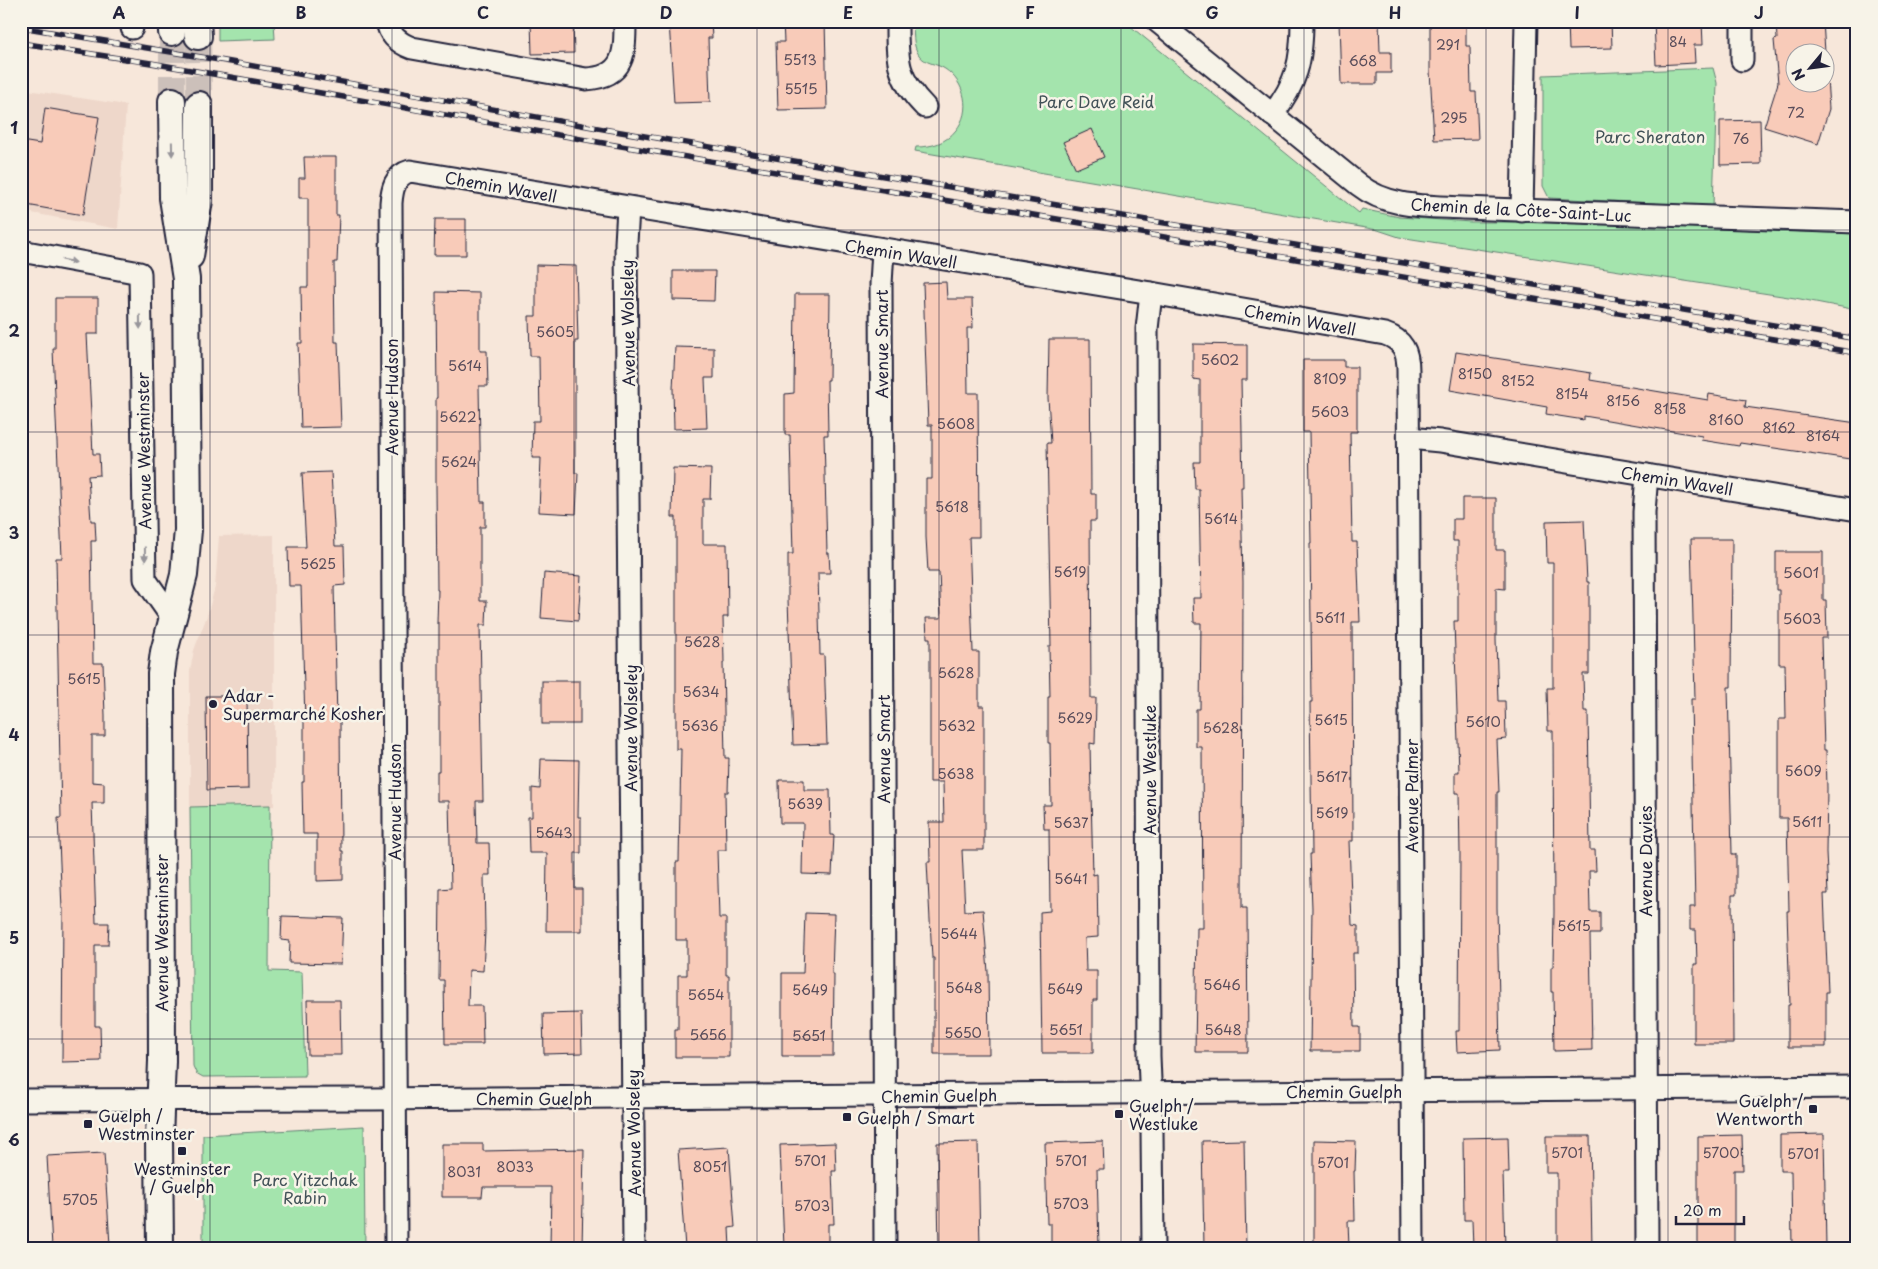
<svg xmlns="http://www.w3.org/2000/svg" width="1878" height="1269" viewBox="0 0 1878 1269" font-family="'Playpen Sans',sans-serif">
<style>
.built{fill:#eed7ca}
.green{fill:#a4e4ad;stroke:#638374}
.building{fill:#f8cbb9;stroke:#22223b}
.lines{fill:none;stroke-linecap:round;stroke-linejoin:round}
.tertiary-tunnel{stroke:#ccc0ba;stroke-width:26;stroke-dasharray:26 13;stroke-linecap:butt}
.minor-casing{stroke:#22223b;stroke-width:25}
.tertiary-casing{stroke:#22223b;stroke-width:30}
.minor{stroke:#f7f3e8;stroke-width:21}
.tertiary{stroke:#f7f3e8;stroke-width:26}
.rail-casing{stroke:#22223b;stroke-width:5.5}
.rail{stroke:#f7f3e8;stroke-width:4;stroke-dasharray:11;stroke-linecap:butt}
.oneway{fill:#97959a}
.grid{fill:none;stroke:#22223b;stroke-width:1;stroke-opacity:0.55}
.poi-dot{fill:#22223b;stroke:#f7f3e8;stroke-width:2}
.labels{text-anchor:middle;dominant-baseline:central;stroke-width:5;stroke-linejoin:round;paint-order:stroke}
.number-label{font-size:14px;fill:#584c5a}
.park-label{font-size:16px;fill:#425258;stroke:#f7f3e8}
.street-label{font-size:16px;fill:#22223b;stroke:#f7f3e8}
.poi-label{font-size:16px;fill:#22223b;stroke:#f7f3e8;text-anchor:start}
.neatline{fill:none;stroke:#22223b;stroke-width:2}
.grid-label{font-size:16px;text-anchor:middle;font-weight:bold;fill:#22223b}
</style>
<rect width="100%" height="100%" fill="#f7e7da"/>
<filter id="ink" filterUnits="userSpaceOnUse"><feTurbulence type="fractalNoise" baseFrequency=".02" numOctaves="2"/><feDisplacementMap in="SourceGraphic" scale="10" xChannelSelector="R" yChannelSelector="G"/><feConvolveMatrix kernelMatrix="1 2 1 2 8 2 1 2 1" color-interpolation-filters="sRGB"/></filter>
<g filter="url(#ink)">
<g class="built">
<path d="M21,89L126,105L118,229L21,211Z"/>
<path d="M274,535V806L190,807V671L194,650L207,616L215,587L219,536Z"/>
</g>
<g class="green">
<path d="M218,21H274L275,39L218,41Z"/>
<path d="M913,21H1124L1359,213L1362,209L1399,217L1471,222H1550L1857,234V310L1795,298L1399,237L1378,230L915,151L916,147C932,147 946,143 956,130C972,111 965,82 945,69C936,63 925,64 919,55C912,45 914,32 913,21Z"/>
<path d="M1852,21H1857V208H1854Z"/>
<path d="M1713,68L1717,83L1713,206L1549,198L1543,186V75Z"/>
<path d="M270,805L269,971L302,972L305,1076L203,1077L196,1073L193,1066L190,807Z"/>
<path d="M364,1126L365,1248H203V1135Z"/>
</g>
<g class="building">
<path d="M531,21H573L574,53L532,54Z"/>
<path d="M669,21H711L712,38H708L710,102L674,103Z"/>
<path d="M783,21H825L827,109L778,110L776,42H784Z"/>
<path d="M1339,21H1379L1380,52H1391V73H1377V84H1341Z"/>
<path d="M1568,21H1611L1612,48L1569,49Z"/>
<path d="M1702,21L1703,45H1694L1695,63L1656,65L1654,22Z"/>
<path d="M1776,21H1823L1825,52H1796V82H1826V62L1829,109L1818,144L1764,127L1778,83L1774,40L1777,39Z"/>
<path d="M1430,24H1466V46H1470L1471,92H1476L1478,139L1434,140L1430,71Z"/>
<path d="M45,108L99,117L83,215L21,204V141L40,144Z"/>
<path d="M1760,120L1761,164L1720,165V121Z"/>
<path d="M1092,129L1104,157L1076,169L1063,142Z"/>
<path d="M304,157H336V215H339L337,262H334L335,342H338L341,427L301,428L298,343H302L301,287H308V198H299V178H305Z"/>
<path d="M435,219H466V255H434Z"/>
<path d="M536,265L576,266L578,341H575V473H578L576,514L539,512L541,458H532L533,421H540L539,356H530L529,316H536Z"/>
<path d="M673,271H715L714,301L673,300Z"/>
<path d="M946,282L947,299H972L973,328H967L968,393H978L979,537H969L973,652H979V706H984V850H962L965,911L983,910L988,972L989,1054H934V958H932L927,862H930L929,822H944L943,782H930V638H927L926,618H941L939,572H928L926,537V479H932V425H928L923,283Z"/>
<path d="M436,292L480,293V351H487L488,386H479L481,502H485V527H480V601H487L486,625H480L483,801H476L477,843H489L490,875H484L485,931L483,971L469,970L468,1006H482L483,1044H445L444,980H439L440,889L451,888L449,801H437V771H439V623H437L438,590H437L436,487V398H437Z"/>
<path d="M795,294H830L829,380H827L828,435H824L827,553H829L830,573H818L820,655H824L827,744L793,745L788,599V554H793L790,435H785V394L794,393Z"/>
<path d="M55,298H98V334H87L93,454H99L100,475L88,476L91,521H95L96,541H91L93,663H103L105,715V736H92V782L104,783V803H92L96,923H109L108,945H95V1026H100L101,1061L62,1062L63,908L62,909L58,818H61L56,558H62L53,349H55Z"/>
<path d="M1049,339H1090L1091,494H1096V521H1090L1091,698H1096L1095,744L1090,743L1091,795L1093,875L1097,874L1098,937L1085,938L1086,971H1097V1000H1093V1053H1042L1040,912L1050,911L1049,829H1044L1043,805H1051L1050,743H1048V697H1050L1049,646H1051L1047,443H1051L1048,398Z"/>
<path d="M1193,344L1247,345V380H1241L1243,487H1241L1243,582L1242,908H1247L1248,1052H1195L1197,928H1203L1202,747H1196V709H1200L1201,623H1194L1193,598H1201L1199,489H1195L1194,462H1200V380L1193,379Z"/>
<path d="M675,347L714,348V378H705L707,428L674,429L673,389Z"/>
<path d="M1456,352L1591,373L1590,380L1708,400L1709,394L1746,400L1745,407L1857,423V460L1740,443L1739,446L1701,440L1702,436L1584,416V420L1546,414L1547,407L1450,390Z"/>
<path d="M1303,360H1344V367H1357V432H1350L1352,542H1357L1360,622H1352L1353,841H1349L1352,925L1358,926V953H1353L1354,1027H1360V1051H1310L1312,908L1310,854H1312L1310,702H1312L1310,543H1311L1309,432H1303Z"/>
<path d="M673,468L711,469L710,499H703V544H727L728,617H723L724,663H723L725,758H729L728,792H725L726,850H717L719,918H726V975H729V1057H675V1029H678V975H687V940H676V862H679L681,749H676V517H672Z"/>
<path d="M331,472L335,546H344L345,585L334,586L337,721H340L341,851H343V880L317,881V834H303L302,782H304V721H305L301,586H289L288,547H306L302,473Z"/>
<path d="M1462,498H1496V550H1505V589L1496,588V640L1498,701H1505L1506,739L1497,740L1499,792H1497V907L1500,1050L1457,1052L1456,1031H1459L1460,854L1459,793H1455V772H1459L1454,621H1458V541H1453V519H1462Z"/>
<path d="M1584,520L1587,582H1589V674H1583L1584,711H1588L1590,850H1595L1596,871H1589L1590,912H1600V934H1590L1592,1050L1554,1051L1553,992H1551V967H1553L1554,912L1553,731H1548L1547,688H1553V563H1547L1546,521Z"/>
<path d="M1691,539H1732L1731,687H1728L1732,854H1736V895H1732L1733,1044H1694V964H1697L1696,930H1690V907H1695L1691,699H1695Z"/>
<path d="M1776,552H1823V600H1826L1827,638H1821L1824,750H1826L1827,788L1826,852L1828,894H1824L1828,992H1826V1047H1788V1005H1790L1787,911H1789L1787,818H1779V719H1786L1785,664H1779V590H1776Z"/>
<path d="M544,573L581,576L578,621L541,618Z"/>
<rect x="542" y="681" width="38" height="43"/>
<path d="M206,696H247L248,789L207,790Z"/>
<path d="M541,759L579,760L578,817H581V853H575V889H582V931H546L547,853H529L528,817H532V788L540,789Z"/>
<path d="M779,780H804V790H830L831,835H834L832,875L802,874L803,823H780Z"/>
<path d="M805,913L834,914L832,974H834L833,1056H782V973H803Z"/>
<path d="M282,916L343,918L341,964L289,963L290,941L281,940Z"/>
<path d="M307,1000H340L341,1055H308Z"/>
<path d="M581,1013L582,1053L544,1054L543,1014Z"/>
<path d="M1824,1134L1826,1248H1792L1791,1171H1780V1135Z"/>
<path d="M1742,1135L1743,1170H1734V1248H1698V1136Z"/>
<path d="M1546,1136H1590L1592,1248H1557V1173H1546Z"/>
<path d="M1508,1137L1509,1173H1503L1505,1248H1473L1472,1220H1464L1463,1138Z"/>
<path d="M1244,1140L1246,1248H1204L1202,1141Z"/>
<path d="M1314,1140L1356,1141L1355,1171H1354L1355,1221H1348L1349,1248H1314Z"/>
<path d="M1103,1141L1104,1169H1097L1099,1248H1051V1224H1047L1045,1143Z"/>
<path d="M978,1142L980,1248H939L937,1143Z"/>
<path d="M835,1143L836,1171H832L834,1224H828V1248H784L780,1145Z"/>
<path d="M442,1144H483V1151L584,1149L582,1248H550L551,1187H483L482,1197H442Z"/>
<path d="M729,1147L735,1227L729,1228L730,1248H685L678,1150Z"/>
<path d="M104,1153L110,1245L52,1247L47,1156Z"/>
</g>
<g class="lines">
<g class="tertiary-tunnel">
<path d="M198,36L199,105"/>
<path d="M172,101V32"/>
</g>
<g class="minor-casing">
<g id="minor">
<path d="M132,21V28"/>
<path d="M387,21C389,36 399,43 412,48L586,79C625,77 625,53 625,21"/>
<path d="M897,21C897,59 896,78 925,107"/>
<path d="M1157,21L1359,185C1388,208 1427,206 1463,208L1857,222"/>
<path d="M1742,21V60"/>
<path d="M1272,115C1297,83 1302,61 1302,21"/>
<path d="M628,208L626,243L634,1248"/>
<path d="M1522,211L1526,21"/>
<path d="M883,250L881,284L885,1248"/>
<path d="M21,251L140,273L145,579L173,619"/>
<path d="M1151,293L1147,329L1149,1056L1152,1130L1153,1248"/>
<path d="M1409,438L1440,441L1857,510"/>
<path d="M21,1100L373,1099L1857,1087"/>
<path d="M396,1248L391,203C392,189 395,175 410,171L1151,293L1385,334C1403,340 1408,352 1408,370L1413,1248"/>
<path d="M1647,1248L1644,512L1647,475"/>
</g>
</g>
<g class="tertiary-casing">
<g id="tertiary">
<path d="M172,21V32"/>
<path d="M197,21L198,36"/>
<path d="M190,256L199,200V105"/>
<path d="M160,1248L159,1138L162,1061L161,674L164,652L184,575L188,530L186,279L173,198L172,101"/>
</g>
</g>
<use href="#minor" class="minor"/>
<use href="#tertiary" class="tertiary"/>
<g class="rail-casing">
<g id="rail">
<path d="M21,27L231,62L609,130L1857,339"/>
<path d="M21,43L151,63L609,144L1857,353"/>
</g>
</g>
<use href="#rail" class="rail"/>
</g>
<defs><path id="oneway-solid" d="M-6-.8H1V-3.2L6.5 0L1 3.2V.8H-6Z" transform="scale(1.25)"/></defs>
<g class="oneway">
<use href="#oneway-solid" transform="translate(172 149) rotate(89)"/>
<use href="#oneway-solid" transform="translate(69 261) rotate(11)"/>
<use href="#oneway-solid" transform="translate(140 322) rotate(89)"/>
<use href="#oneway-solid" transform="translate(145 554) rotate(89)"/>
</g>
</g>
<path class="grid" d="M210,21V1248M392,21V1248M574,21V1248M757,21V1248M939,21V1248M1121,21V1248M1304,21V1248M1486,21V1248M1668,21V1248M21,230H1857M21,432H1857M21,635H1857M21,837H1857M21,1039H1857"/>
<g class="poi-dot">
<circle cx="213" cy="704" r="5"/>
<rect x="1808" y="1104" width="10" height="10" rx="2.5"/>
<rect x="1114" y="1109" width="10" height="10" rx="2.5"/>
<rect x="842" y="1112" width="10" height="10" rx="2.5"/>
<rect x="83" y="1119" width="10" height="10" rx="2.5"/>
<rect x="177" y="1146" width="10" height="10" rx="2.5"/>
</g>
<g class="labels">
<g class="number-label">
<text x="1678" y="41">84</text>
<text x="1448" y="44">291</text>
<text x="800" y="59">5513</text>
<text x="1363" y="60">668</text>
<text x="801" y="88">5515</text>
<text x="1796" y="112">72</text>
<text x="1454" y="117">295</text>
<text x="1741" y="138">76</text>
<text x="555" y="331">5605</text>
<text x="1220" y="359">5602</text>
<text x="465" y="365">5614</text>
<text x="1475" y="373">8150</text>
<text x="1330" y="378">8109</text>
<text x="1518" y="380">8152</text>
<text x="1572" y="393">8154</text>
<text x="1623" y="400">8156</text>
<text x="1670" y="408">8158</text>
<text x="1330" y="411">5603</text>
<text x="458" y="416">5622</text>
<text x="1726" y="419">8160</text>
<text x="956" y="423">5608</text>
<text x="1779" y="427">8162</text>
<text x="1823" y="435">8164</text>
<text x="459" y="461">5624</text>
<text x="952" y="506">5618</text>
<text x="1221" y="518">5614</text>
<text x="318" y="563">5625</text>
<text x="1070" y="571">5619</text>
<text x="1801" y="572">5601</text>
<text x="1330" y="617">5611</text>
<text x="1802" y="618">5603</text>
<text x="702" y="641">5628</text>
<text x="956" y="672">5628</text>
<text x="84" y="678">5615</text>
<text x="701" y="691">5634</text>
<text x="1075" y="717">5629</text>
<text x="1331" y="719">5615</text>
<text x="1483" y="721">5610</text>
<text x="700" y="725">5636</text>
<text x="957" y="725">5632</text>
<text x="1221" y="727">5628</text>
<text x="1803" y="770">5609</text>
<text x="956" y="773">5638</text>
<text x="1332" y="776">5617</text>
<text x="805" y="803">5639</text>
<text x="1332" y="812">5619</text>
<text x="1807" y="821">5611</text>
<text x="1071" y="822">5637</text>
<text x="554" y="832">5643</text>
<text x="1071" y="878">5641</text>
<text x="1574" y="925">5615</text>
<text x="959" y="933">5644</text>
<text x="1222" y="984">5646</text>
<text x="964" y="987">5648</text>
<text x="1065" y="988">5649</text>
<text x="810" y="989">5649</text>
<text x="706" y="994">5654</text>
<text x="1066" y="1029">5651</text>
<text x="1223" y="1029">5648</text>
<text x="963" y="1032">5650</text>
<text x="708" y="1034">5656</text>
<text x="809" y="1035">5651</text>
<text x="1567" y="1152">5701</text>
<text x="1721" y="1152">5700</text>
<text x="1803" y="1153">5701</text>
<text x="810" y="1160">5701</text>
<text x="1071" y="1160">5701</text>
<text x="1333" y="1162">5701</text>
<text x="515" y="1166">8033</text>
<text x="710" y="1166">8051</text>
<text x="464" y="1171">8031</text>
<text x="80" y="1199">5705</text>
<text x="1071" y="1203">5703</text>
<text x="812" y="1205">5703</text>
</g>
<g class="park-label">
<text x="1096" y="101">Parc Dave Reid</text>
<text x="1650" y="136">Parc Sheraton</text>
<text x="305" y="1179">Parc Yitzchak<tspan x="305" dy="18">Rabin</tspan></text>
</g>
<g class="street-label">
<text transform="translate(501 186) rotate(10)">Chemin Wavell</text>
<text transform="translate(1521 209) rotate(3)">Chemin de la Côte-Saint-Luc</text>
<text transform="translate(901 253) rotate(9)">Chemin Wavell</text>
<text transform="translate(1300 319) rotate(10)">Chemin Wavell</text>
<text transform="translate(627 323) rotate(-91)">Avenue Wolseley</text>
<text transform="translate(881 344) rotate(-90)">Avenue Smart</text>
<text transform="translate(391 397) rotate(-90)">Avenue Hudson</text>
<text transform="translate(143 451) rotate(-91)">Avenue Westminster</text>
<text transform="translate(1677 480) rotate(9)">Chemin Wavell</text>
<text transform="translate(630 728) rotate(-90)">Avenue Wolseley</text>
<text transform="translate(883 749) rotate(-90)">Avenue Smart</text>
<text transform="translate(1149 770) rotate(-90)">Avenue Westluke</text>
<text transform="translate(1411 796) rotate(-90)">Avenue Palmer</text>
<text transform="translate(394 802) rotate(-90)">Avenue Hudson</text>
<text transform="translate(1645 861) rotate(-90)">Avenue Davies</text>
<text transform="translate(161 933) rotate(-90)">Avenue Westminster</text>
<text x="1344" y="1091">Chemin Guelph</text>
<text transform="translate(939 1095) rotate(-1)">Chemin Guelph</text>
<text x="534" y="1098">Chemin Guelph</text>
<text transform="translate(633 1133) rotate(-91)">Avenue Wolseley</text>
</g>
<g class="poi-label">
<text x="223" y="695">Adar -<tspan x="223" dy="18">Supermarché Kosher</tspan></text>
<text x="1803" y="1100" text-anchor="end">Guelph /<tspan x="1803" dy="18">Wentworth</tspan></text>
<text x="1129" y="1105">Guelph /<tspan x="1129" dy="18">Westluke</tspan></text>
<text x="98" y="1115">Guelph /<tspan x="98" dy="18">Westminster</tspan></text>
<text x="857" y="1117">Guelph / Smart</text>
<text x="182" y="1168" text-anchor="middle">Westminster<tspan x="182" dy="18">/ Guelph</tspan></text>
</g>
</g>
<rect width="1878" height="1269" fill="none" stroke="#f7f3e8" stroke-width="55"/>
<g transform="translate(1810 68) rotate(241)"><circle r="24" fill="#f7f3e8" stroke="#a29fa3"/>
<path d="M0-4L9 19L0 12L-9 19Z" fill="#22223b"/>
<text y="-8" font-size="14" font-weight="bold" text-anchor="middle" fill="#22223b">N</text>
</g>
<path d="M1676 1216v8h68v-8" fill="none" stroke="#22223b" stroke-width="2.5"/>
<text x="1683" y="1216" font-size="15" fill="#22223b" stroke="#f7f3e8" stroke-width="4" paint-order="stroke">20 m</text>
<rect x="28" y="28" width="1822" height="1214" class="neatline"/>
<g class="grid-label">
<text x="119" y="19">A</text>
<text x="301" y="19">B</text>
<text x="483" y="19">C</text>
<text x="666" y="19">D</text>
<text x="848" y="19">E</text>
<text x="1030" y="19">F</text>
<text x="1212" y="19">G</text>
<text x="1395" y="19">H</text>
<text x="1577" y="19">I</text>
<text x="1759" y="19">J</text>
<text x="14" y="134">1</text>
<text x="14" y="337">2</text>
<text x="14" y="539">3</text>
<text x="14" y="741">4</text>
<text x="14" y="944">5</text>
<text x="14" y="1146">6</text>
</g>
</svg>
